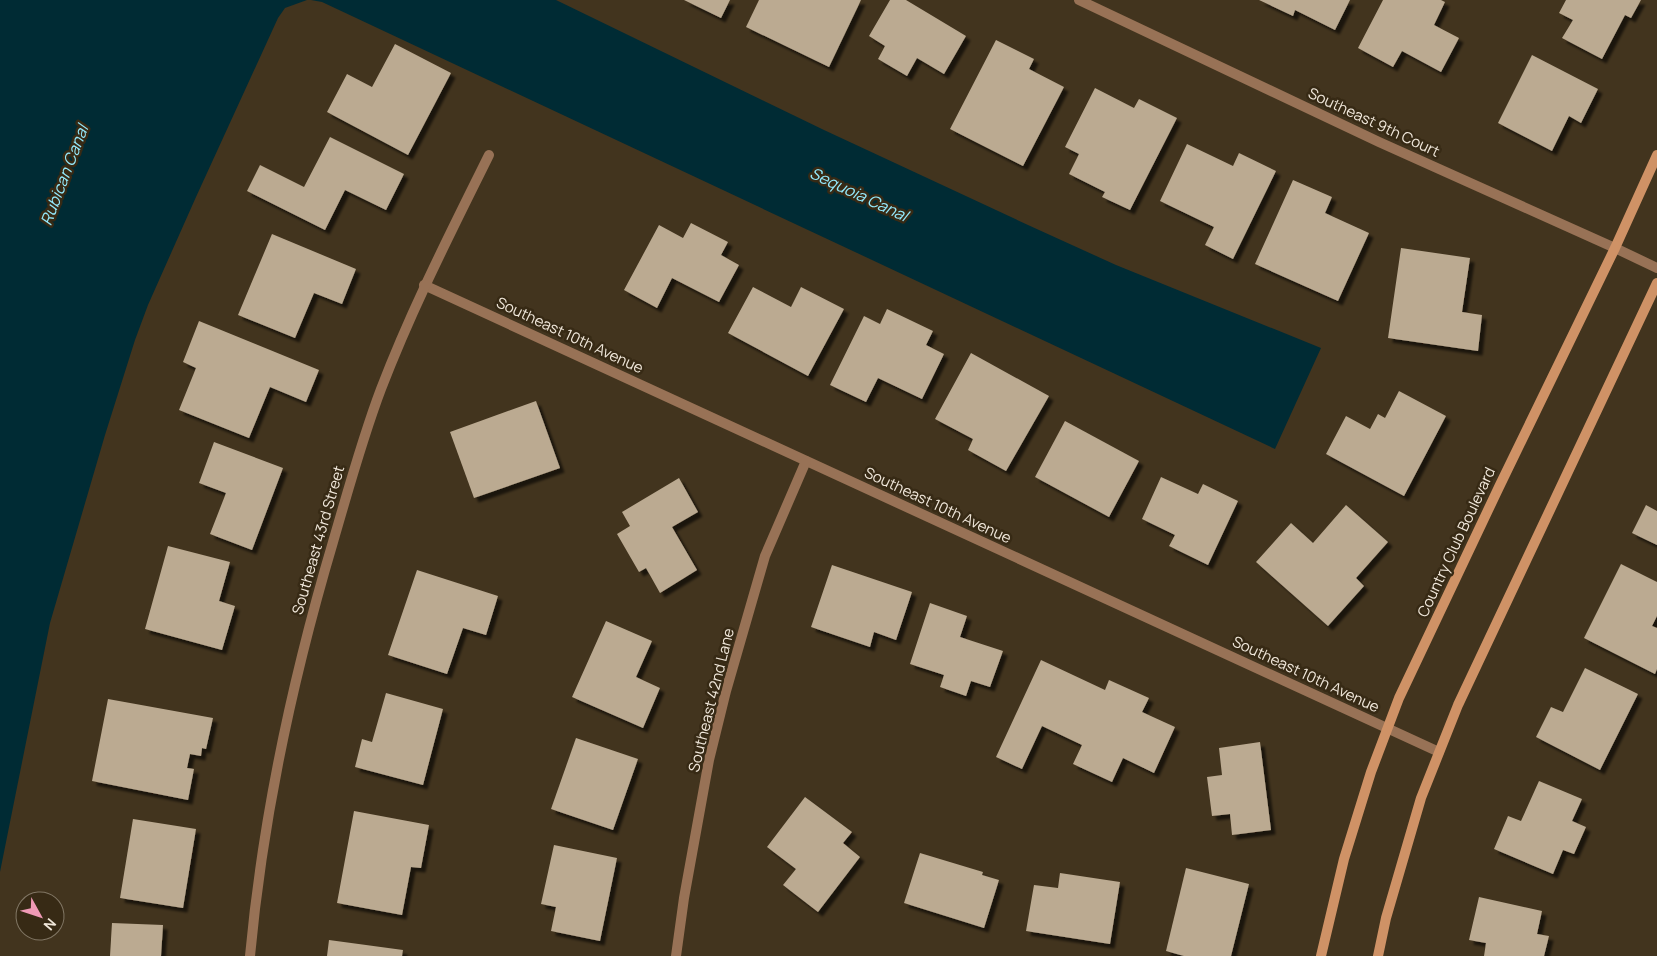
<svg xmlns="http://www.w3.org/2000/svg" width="1657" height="956" viewBox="0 0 1657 956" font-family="Manrope,sans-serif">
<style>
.water{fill:#002b34}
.building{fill:#bbaa91;filter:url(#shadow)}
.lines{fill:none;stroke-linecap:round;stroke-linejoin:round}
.street{stroke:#987256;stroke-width:10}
.secondary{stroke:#cf9266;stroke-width:10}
.labels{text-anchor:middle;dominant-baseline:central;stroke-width:5;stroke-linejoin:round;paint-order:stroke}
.street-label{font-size:15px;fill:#f1e8db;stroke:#372a15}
.water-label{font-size:16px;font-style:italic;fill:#94eafd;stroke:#372a15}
</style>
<defs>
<filter id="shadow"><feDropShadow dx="4.5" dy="4.5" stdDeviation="1" flood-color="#0009"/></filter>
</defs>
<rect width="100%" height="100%" fill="#42341e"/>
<g class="water">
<path d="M0,0H307L285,8L278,18L196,197L148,305L135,340L105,435L50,623L0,872Z"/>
<path d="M311,0H556L824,130L1028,225L1116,265L1321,348L1275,449L322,2Z"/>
</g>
<g class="building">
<path d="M684,0H730L721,18Z"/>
<path d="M759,0H861L829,67L746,27Z"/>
<path d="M890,0H906L966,36L944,74L917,58L907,76L878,59L885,46L869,36Z"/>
<path d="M1259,0H1350L1335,30L1295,10L1293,16Z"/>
<path d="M1383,0H1441L1445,2L1434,25L1459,38L1441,72L1402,51L1393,67L1358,48Z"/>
<path d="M1566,0H1641L1631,18L1625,15L1602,59L1562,38L1573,20L1559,13Z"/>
<path d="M996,40L1034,59L1029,69L1064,87L1023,166L950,129Z"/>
<path d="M395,44L451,73L408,155L327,112L347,74L372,87Z"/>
<path d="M1532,55L1598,89L1581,123L1569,116L1552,151L1498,123Z"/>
<path d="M1095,88L1134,108L1139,99L1177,118L1130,210L1102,197L1105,192L1069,174L1079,154L1065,147Z"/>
<path d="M330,137L404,174L386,210L345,190L325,230L247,191L260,165L304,187Z"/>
<path d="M1187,144L1233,166L1239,153L1276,171L1233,259L1205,245L1214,227L1160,201Z"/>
<path d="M1293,180L1332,197L1325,213L1369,233L1338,301L1255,264Z"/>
<path d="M691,223L728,242L721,255L739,265L719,302L672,278L657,308L624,290L659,225L683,238Z"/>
<path d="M272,234L356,269L342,304L314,293L295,338L238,315Z"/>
<path d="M1401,248L1470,258L1462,312L1482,315L1478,351L1388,338Z"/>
<path d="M753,287L791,307L801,287L844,309L808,376L728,333Z"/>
<path d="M887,309L933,331L926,345L944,354L922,399L878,378L866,402L830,385L864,316L880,324Z"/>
<path d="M199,321L319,370L306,402L270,387L249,438L179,410L196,368L183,362Z"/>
<path d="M971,353L1049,396L1006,471L968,450L973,439L935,419Z"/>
<path d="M1399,391L1446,416L1404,496L1326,454L1346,416L1370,429L1378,414L1385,418Z"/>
<path d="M536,401L560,468L474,498L450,432Z"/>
<path d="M1065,421L1139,461L1109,517L1035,477Z"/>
<path d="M214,442L283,468L252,550L210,534L226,493L199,483Z"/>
<path d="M1161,477L1198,494L1203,484L1238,501L1208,565L1169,546L1175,535L1142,519Z"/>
<path d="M679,478L698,512L672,527L697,570L660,593L646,568L639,572L617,534L630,526L622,512Z"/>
<path d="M1346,505L1388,542L1356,578L1364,586L1328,626L1256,562L1291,523L1313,543Z"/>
<path d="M1646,505L1657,511V545L1632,533Z"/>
<path d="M168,546L230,562L219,601L235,606L222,650L145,629Z"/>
<path d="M1621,564L1657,582V616L1652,626L1657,628V669L1655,674L1584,638Z"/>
<path d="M832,565L912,592L896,640L874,632L870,647L811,627Z"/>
<path d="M417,570L498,596L486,635L463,628L447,674L388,655Z"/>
<path d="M930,603L967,616L960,637L1003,651L990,687L971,681L966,696L940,687L944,675L910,664Z"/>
<path d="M606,621L652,641L636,677L660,688L643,728L572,697Z"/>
<path d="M1041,660L1105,690L1109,680L1149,698L1142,712L1175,727L1154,773L1123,758L1112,782L1073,764L1082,745L1042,726L1022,769L996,757Z"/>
<path d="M1585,668L1638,694L1600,770L1536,737L1551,707L1563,712Z"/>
<path d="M386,693L443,709L423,785L355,767L362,739L372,742Z"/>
<path d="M108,699L213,718L206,749L202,748L201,756L190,754L187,768L194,769L188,800L92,781Z"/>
<path d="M576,738L638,759L613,830L551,809Z"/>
<path d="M1260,742L1271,830L1232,835L1230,814L1212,816L1207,777L1222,775L1219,748Z"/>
<path d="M1539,781L1582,799L1572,821L1586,827L1574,854L1563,850L1553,874L1494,849L1508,816L1521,821Z"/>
<path d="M805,797L852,832L843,843L860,857L818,912L783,885L796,869L767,847Z"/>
<path d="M354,811L429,825L421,868L411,867L402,915L337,903Z"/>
<path d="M133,819L196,829L183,908L120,898Z"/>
<path d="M554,845L617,858L600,941L551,931L556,907L541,904Z"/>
<path d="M920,853L983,872L982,875L999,880L984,928L904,903Z"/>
<path d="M1186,868L1249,884L1231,956H1184L1166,951Z"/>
<path d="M1060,873L1120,882L1110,944L1026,931L1034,885L1058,888Z"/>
<path d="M1479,897L1542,911L1537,934L1549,936L1544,956H1484L1486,943L1469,940Z"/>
<path d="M112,923L163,925L161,956H110Z"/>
<path d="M329,940L403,950L402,956H327Z"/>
</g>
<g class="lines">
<g class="street">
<path d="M1079,0L1379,142L1615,248L1657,268"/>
<path d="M424,285L1439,752"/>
<path d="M250,956C263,815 293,677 333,542C348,491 362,439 381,389C412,308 451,232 489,155"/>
<path d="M676,956L684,898L709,760L726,691L765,556L806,461"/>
</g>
<g class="secondary">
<path d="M1321,956L1344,859L1371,772L1399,698L1499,487L1615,248L1657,155"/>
<path d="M1378,956L1386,918L1421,798L1458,705L1657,283"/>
</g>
</g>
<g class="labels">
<g class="street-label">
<text transform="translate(1374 122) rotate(25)">Southeast 9th Court</text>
<text transform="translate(570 335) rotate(25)">Southeast 10th Avenue</text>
<text transform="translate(938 505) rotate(25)">Southeast 10th Avenue</text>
<text transform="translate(318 540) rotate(-74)">Southeast 43rd Street</text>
<text transform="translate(1456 542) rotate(-65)">Country Club Boulevard</text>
<text transform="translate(1306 674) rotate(25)">Southeast 10th Avenue</text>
<text transform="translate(711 700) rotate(-76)">Southeast 42nd Lane</text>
</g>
<g class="water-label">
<text transform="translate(64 175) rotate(-69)">Rubican Canal</text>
<text transform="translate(859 194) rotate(25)">Sequoia Canal</text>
</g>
</g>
<g transform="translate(40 916) rotate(130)"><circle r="24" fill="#372a15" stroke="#817664"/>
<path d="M0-4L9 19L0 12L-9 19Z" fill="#f09ab6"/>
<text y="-8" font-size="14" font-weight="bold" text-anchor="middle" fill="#f1e8db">N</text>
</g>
</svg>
